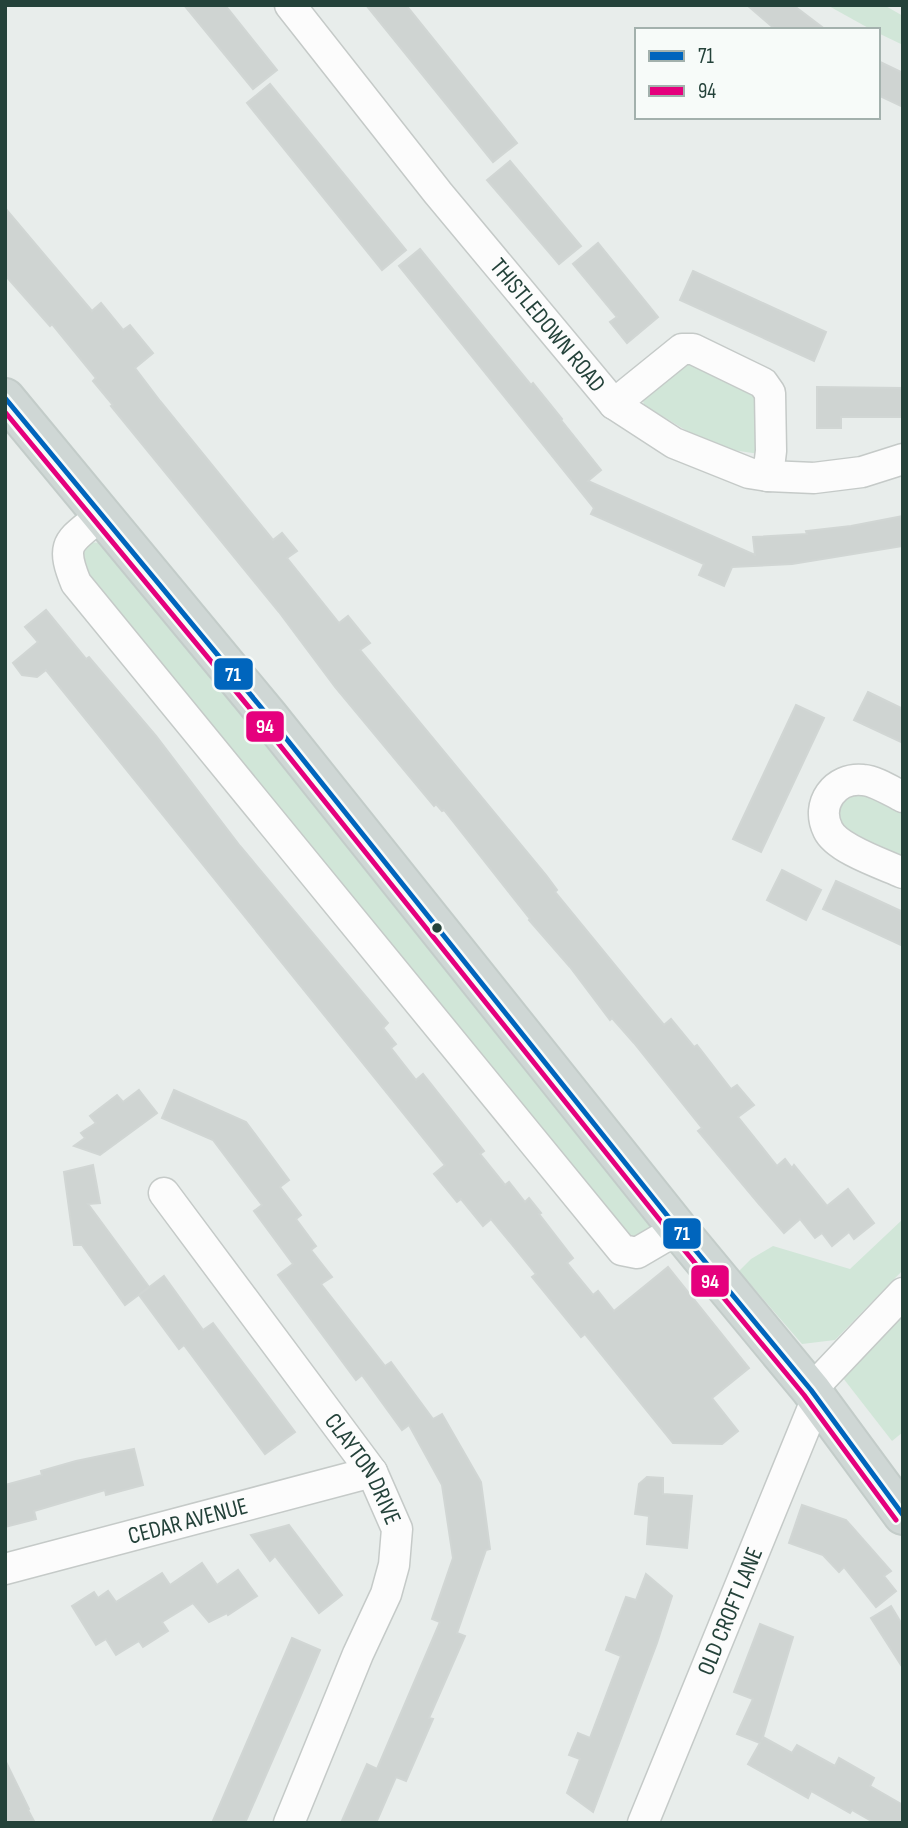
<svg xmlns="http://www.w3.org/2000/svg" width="908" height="1828" viewBox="0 0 908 1828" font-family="'Sofia Sans Condensed',sans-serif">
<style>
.green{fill:#d1e6d8}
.building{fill:#cfd4d2;stroke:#d1d6d4;stroke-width:2}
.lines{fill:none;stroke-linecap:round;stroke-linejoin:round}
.minor-casing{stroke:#c5cac8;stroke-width:33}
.major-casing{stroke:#c3ccc9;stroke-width:42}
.minor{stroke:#fcfcfc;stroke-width:30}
.major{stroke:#cfd7d5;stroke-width:38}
.bus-1-casing{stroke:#f7fbf9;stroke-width:10}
.bus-2-casing{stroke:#f7fbf9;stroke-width:10}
.bus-1{stroke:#0065bd;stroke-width:5}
.bus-2{stroke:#e5007d;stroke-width:5}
.bus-dot{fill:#24423a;stroke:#f7fbf9;stroke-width:2.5}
.labels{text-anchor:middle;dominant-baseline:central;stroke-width:5;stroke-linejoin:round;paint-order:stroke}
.street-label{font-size:24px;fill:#24423a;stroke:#f7fbf9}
.line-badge{stroke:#f7fbf9;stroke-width:2.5}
.badge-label{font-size:19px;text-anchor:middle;font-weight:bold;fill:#fff}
</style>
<rect width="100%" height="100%" fill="#e8edeb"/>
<g class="green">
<path d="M827,5H884L903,16V45L878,33V30H872Z"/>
<path d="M687,357L754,390L759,402V454L726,449L692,434L644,405L642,397Z"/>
<path d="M86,542L103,543L654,1221L642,1238L630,1241L83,567L77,552Z"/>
<path d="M861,787L903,806V859L839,830L836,799Z"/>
<path d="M903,1219V1270L835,1340L802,1344L739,1271L751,1259L773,1246L850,1269Z"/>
<path d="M903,1309V1432L892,1441L843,1378L851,1360Z"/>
</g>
<g class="building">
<path d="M184,5H225L277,70L253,89Z"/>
<path d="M366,5H406L517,143L493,162Z"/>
<path d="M747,5H793L826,30H776Z"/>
<path d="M878,61L903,73V107L878,95Z"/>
<path d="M270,84L406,250L382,270L247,103Z"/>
<path d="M510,161L581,246L559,264L487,180Z"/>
<path d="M5,208L92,311L101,303L123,330L130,325L153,353L135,368L160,401L273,540L282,533L297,551L287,558L339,623L348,616L370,643L360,650L546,875L557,890L555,892L664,1025L671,1019L694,1047L697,1045L731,1089L737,1085L754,1105L738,1117L777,1166L785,1159L792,1168L794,1165L827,1206L848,1189L874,1223L854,1239L849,1232L832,1246L822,1233L815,1238L800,1219L784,1233L759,1204L698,1131L702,1128L634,1043L612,1018L610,1020L570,967L529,920L530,919L444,810L442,811L436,804L434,806L335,687L279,612L111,406L113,405L93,381L96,378L52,324L50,326L5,275Z"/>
<path d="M598,243L658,317L627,343L610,322L617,317L573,264Z"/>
<path d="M420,249L531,385L533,383L562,419L561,420L601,470L588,481L755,555L753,537L807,534L806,531L851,526L903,516V546L792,564L732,567L724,586L699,575L704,564L591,514L594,508L399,266Z"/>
<path d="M693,271L826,332L814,361L680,300Z"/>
<path d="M817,387L903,388V417H841V428H817Z"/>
<path d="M46,610L86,659L89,657L156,736L240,846L388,1023L383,1028L396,1044L391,1048L416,1080L423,1074L484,1151L480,1154L505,1185L509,1182L525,1202L529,1198L541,1213L539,1214L573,1258L567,1263L593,1295L598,1291L614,1311L668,1267L749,1368L712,1398L738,1431L722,1444L673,1443L585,1334L581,1337L532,1277L536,1274L491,1219L483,1226L461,1199L457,1202L434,1174L445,1165L46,670L37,677L22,675L13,663L38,642L25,627Z"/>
<path d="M868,692L903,709V743L854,720Z"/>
<path d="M796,705L824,718L761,852L733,839Z"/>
<path d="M782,870L821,890L806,920L767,900Z"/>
<path d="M836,881L903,912V946L823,909Z"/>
<path d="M139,1090L157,1113L100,1155L74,1146L85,1138L81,1133L96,1123L90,1116L117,1095L123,1102Z"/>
<path d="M174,1090L246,1122L289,1180L280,1187L301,1215L296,1219L316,1246L311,1250L332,1277L321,1284L385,1366L391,1362L433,1419L442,1414L481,1482L490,1549L486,1550L457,1633L465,1636L429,1718L433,1719L406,1781L396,1777L376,1823H341L367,1764L377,1769L440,1622L432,1619L453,1558L442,1485L409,1425L402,1430L362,1375L356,1380L278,1275L293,1264L254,1211L262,1205L213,1140L162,1118Z"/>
<path d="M93,1165L100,1203L88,1204L149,1287L125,1305L82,1245H74L64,1172Z"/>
<path d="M164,1276L203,1330L213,1323L295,1432L265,1454L184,1345L179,1349L139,1295Z"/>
<path d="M134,1449L143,1485L106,1495L105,1490L34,1511L36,1519L5,1527V1485L42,1475L41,1471L76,1461Z"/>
<path d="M647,1477L663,1478V1494L692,1496L687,1548L647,1544L649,1516L635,1514L639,1484Z"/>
<path d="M802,1505L846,1520L891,1571L884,1576L896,1591L876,1607L844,1567L839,1572L823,1555L789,1543Z"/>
<path d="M289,1525L342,1595L319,1613L275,1556L270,1561L251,1535Z"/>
<path d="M202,1563L217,1585L238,1570L257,1596L228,1615L227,1613L209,1622L193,1603L162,1622L168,1631L143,1647L139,1641L116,1655L106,1639L96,1645L72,1606L94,1592L98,1598L108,1591L116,1602L162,1573L170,1585Z"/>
<path d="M646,1574L672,1596L657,1643L593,1812L567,1793L580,1759L569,1755L578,1733L590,1738L621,1656L606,1650L626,1597L636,1600Z"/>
<path d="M891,1606L903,1626V1668L871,1618Z"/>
<path d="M760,1624L793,1637L762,1740L763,1737L792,1753L797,1745L835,1766L839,1758L874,1778L870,1786L903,1805V1823H875L852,1810L850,1813L811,1791L808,1798L748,1764L760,1743L737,1734L753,1699L734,1692Z"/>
<path d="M292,1638L320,1650L300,1697L245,1823H212Z"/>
<path d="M5,1760L29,1809L28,1810L35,1823H5Z"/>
</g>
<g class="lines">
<g class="minor-casing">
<g id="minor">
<path id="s1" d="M290,5L438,193L614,404L674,443L749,473L768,476L814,478L862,472L903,459"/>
<path d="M614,404L682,349H693L763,383L770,393L771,451L768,476"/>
<path d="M101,515C70,542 59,541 76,583L622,1250L637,1253L678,1229"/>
<path d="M903,797C891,791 876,781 863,780C835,777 815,804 828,830C837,849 883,864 903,873"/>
<path id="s2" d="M164,1193L372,1472L397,1529L394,1565L386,1594L358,1654L289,1823"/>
<path d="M811,1390L903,1293"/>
<path id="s3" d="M5,1569L372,1472"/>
<path id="s4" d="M643,1823L817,1398"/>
</g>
</g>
<g class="major-casing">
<path id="major" d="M5,398L269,717L678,1229L811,1390L903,1515"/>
</g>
<use href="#minor" class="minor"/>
<use href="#major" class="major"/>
<g class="bus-1-casing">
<path id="bus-1" d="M5,398L269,717L678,1229L811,1390L903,1515"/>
</g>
<g class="bus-2-casing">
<path id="bus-2" d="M5,412L262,723L671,1234L804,1395L896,1520"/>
</g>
<use href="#bus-1" class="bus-1"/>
<use href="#bus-2" class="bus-2"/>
</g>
<circle class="bus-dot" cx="437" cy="928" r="6"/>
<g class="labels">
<g class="street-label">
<text stroke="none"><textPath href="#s1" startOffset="411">THISTLEDOWN ROAD</textPath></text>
<text stroke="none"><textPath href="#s2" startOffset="341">CLAYTON DRIVE</textPath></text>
<text stroke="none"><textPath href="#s3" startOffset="189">CEDAR AVENUE</textPath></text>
<text stroke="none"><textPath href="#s4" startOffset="229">OLD CROFT LANE</textPath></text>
</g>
</g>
<g class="line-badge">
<rect x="213" y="657" width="41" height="34" rx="7" fill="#0065bd"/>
<rect x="245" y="710" width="40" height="33" rx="7" fill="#e5007d"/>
<rect x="662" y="1217" width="40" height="33" rx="7" fill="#0065bd"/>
<rect x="690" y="1264" width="40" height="34" rx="7" fill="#e5007d"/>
</g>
<g class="badge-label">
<text x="233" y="681">71</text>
<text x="265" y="733">94</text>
<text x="682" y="1240">71</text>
<text x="710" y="1288">94</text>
</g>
<rect width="908" height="1828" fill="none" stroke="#24423a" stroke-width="14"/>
<rect x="635" y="28" width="245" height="91" fill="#f7fbf9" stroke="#a3b1ad" stroke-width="2"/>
<rect x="649" y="51" width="35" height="10" fill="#0065bd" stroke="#a3b1ad" stroke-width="2"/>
<text x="698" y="63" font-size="21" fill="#24423a">71</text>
<rect x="649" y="86" width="35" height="10" fill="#e5007d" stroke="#a3b1ad" stroke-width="2"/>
<text x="698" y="98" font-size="21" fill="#24423a">94</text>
</svg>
